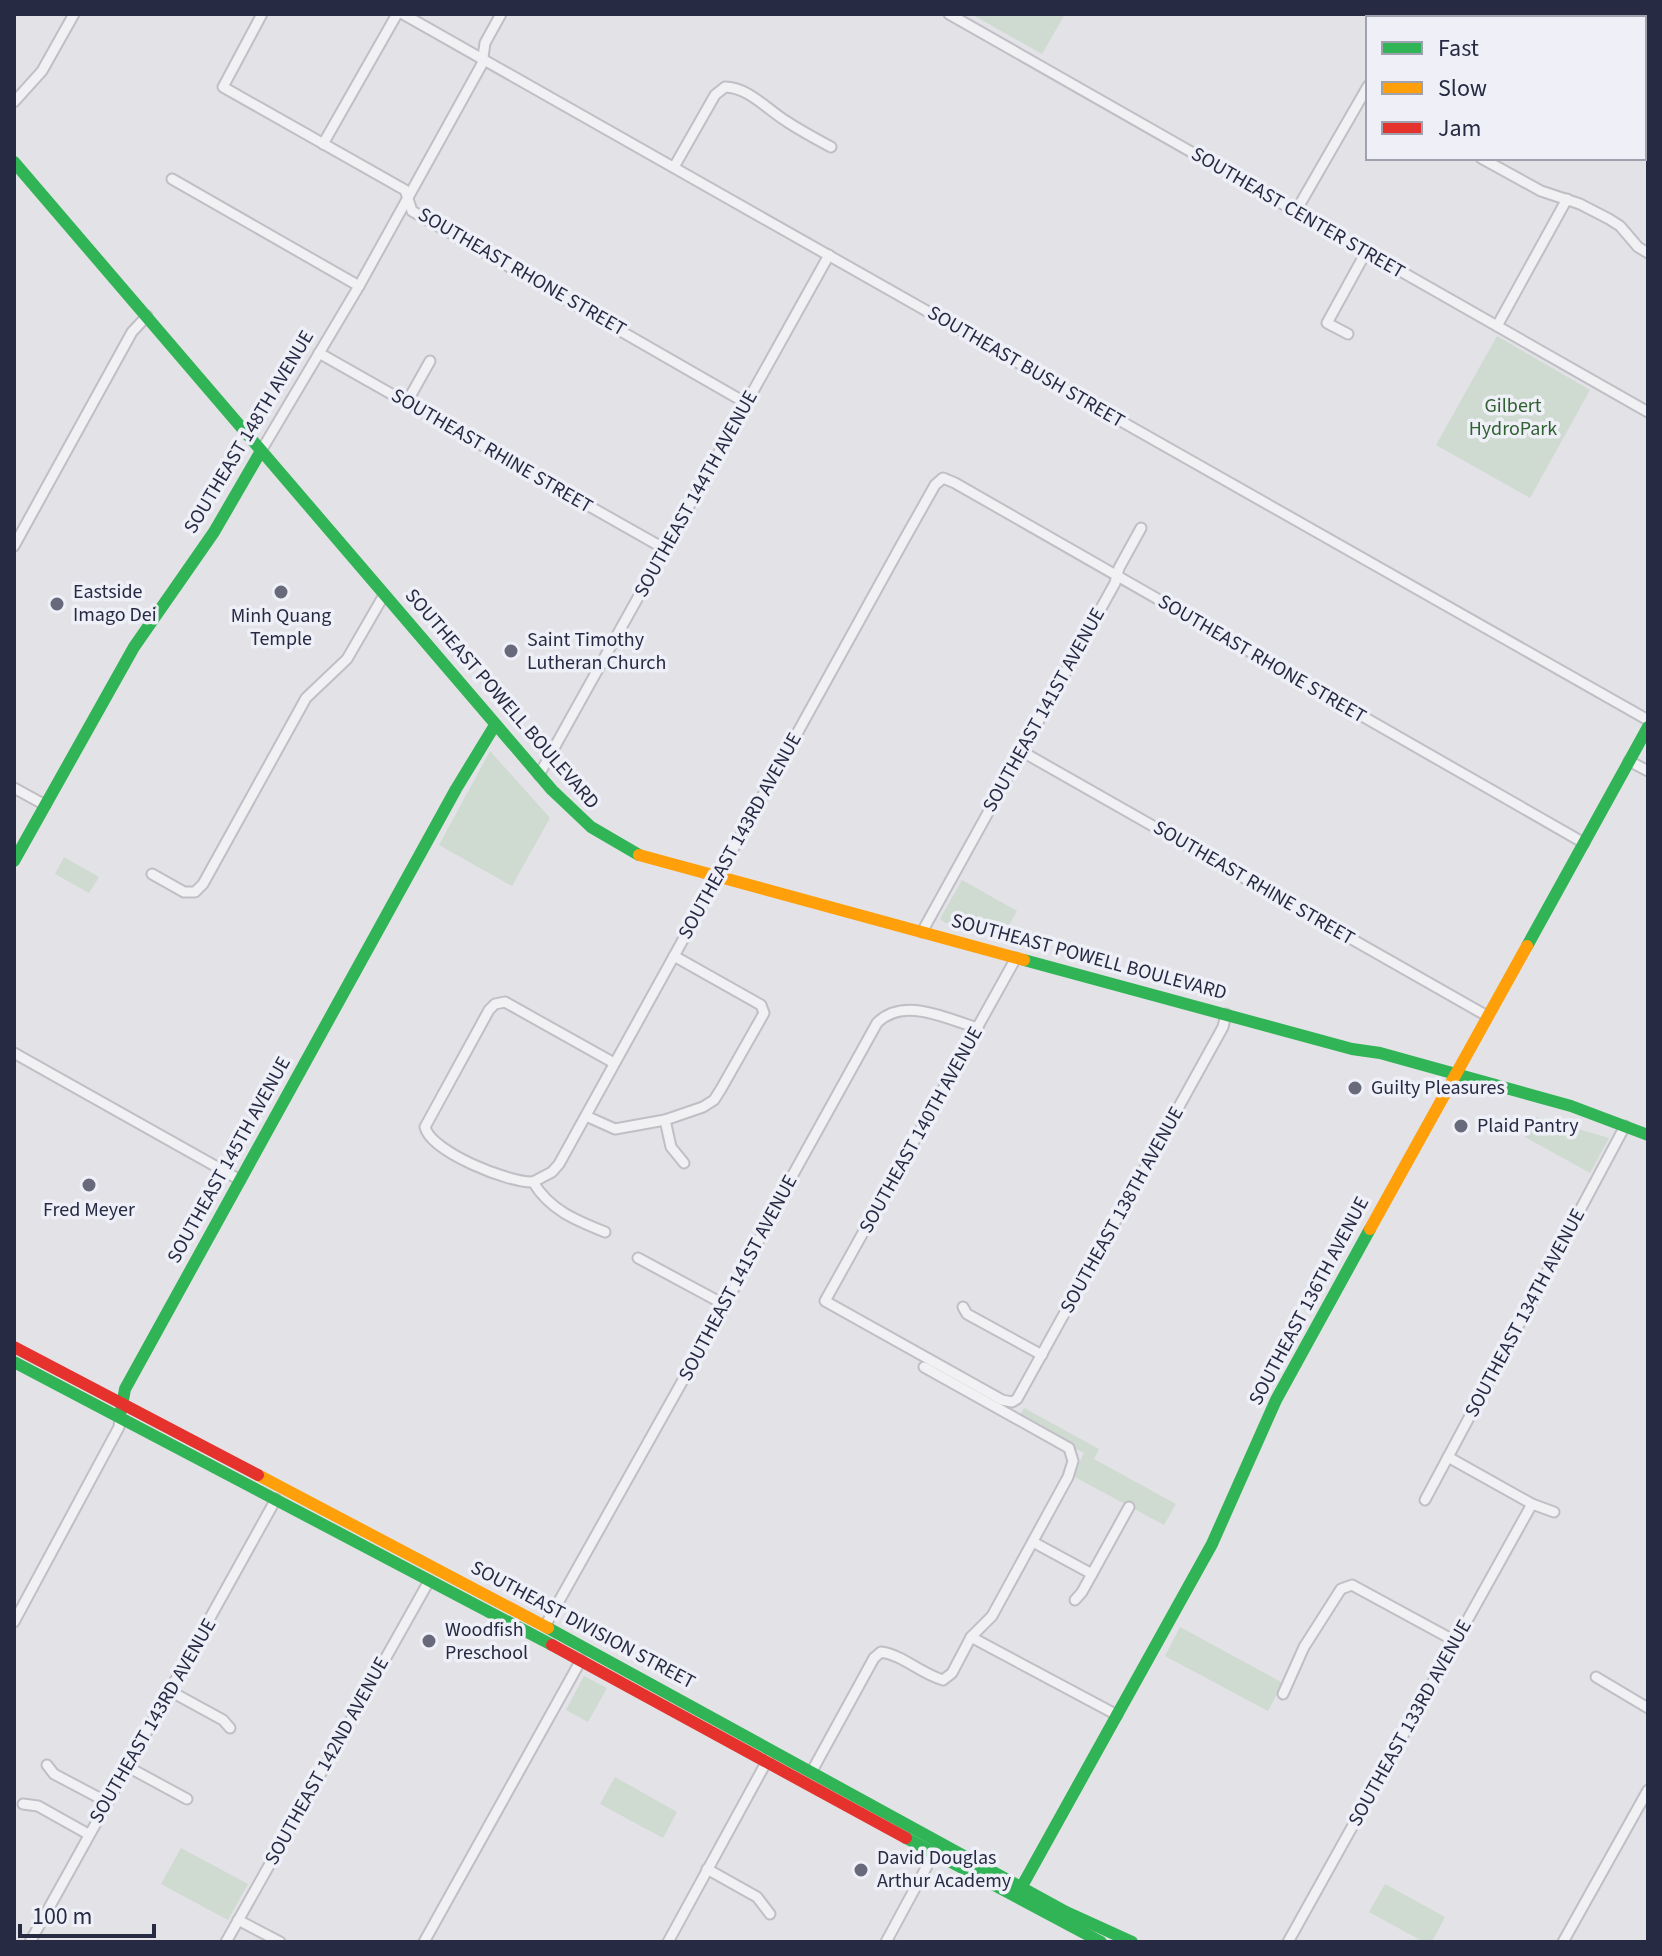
<svg xmlns="http://www.w3.org/2000/svg" width="1662" height="1956" viewBox="0 0 1662 1956" font-family="'Source Sans 3',sans-serif">
<style>
.green{fill:#cfdbd1}
.lines{fill:none;stroke-linecap:round;stroke-linejoin:round}
.street-casing{stroke:#bfbfc5;stroke-width:13}
.street{stroke:#f1f1f4;stroke-width:9}
.fast{stroke:#30b455;stroke-width:12}
.slow{stroke:#ff9f0a;stroke-width:12}
.jam{stroke:#e5322d;stroke-width:12}
.poi-dot{fill:#686a7c;stroke:#eff0f7;stroke-width:3}
.labels{text-anchor:middle;dominant-baseline:central;stroke-width:7;stroke-linejoin:round;paint-order:stroke}
.street-label{font-size:20px;fill:#262a43;stroke:#eff0f7}
.park-label{font-size:20px;fill:#316033;stroke:#eff0f7}
.poi-label{font-size:20px;fill:#262a43;stroke:#eff0f7;text-anchor:start}
</style>
<rect width="100%" height="100%" fill="#e2e2e7"/>
<g class="green">
<path d="M971,14H1065L1042,54Z"/>
<path d="M1497,336L1590,390L1530,498L1436,445Z"/>
<path d="M490,751L550,818L512,886L439,845Z"/>
<path d="M64,857L99,877L89,893L55,874Z"/>
<path d="M962,880L1017,911L1002,938L946,923L940,919Z"/>
<path d="M1536,1117L1609,1138L1590,1173L1525,1137Z"/>
<path d="M1024,1408L1099,1449L1094,1459L1176,1504L1164,1525L1073,1476L1084,1453L1019,1417Z"/>
<path d="M1180,1627L1283,1683L1268,1711L1165,1656Z"/>
<path d="M584,1676L607,1688L588,1722L566,1710Z"/>
<path d="M615,1777L677,1812L663,1838L600,1804Z"/>
<path d="M181,1848L248,1884L228,1920L161,1884Z"/>
<path d="M1385,1884L1445,1917L1432,1942H1424L1369,1912Z"/>
</g>
<g class="lines">
<g class="street-casing">
<g id="street">
<path d="M262,14L223,87L405,190L412,211L746,403"/>
<path d="M403,14L1648,720"/>
<path d="M949,14L1648,412"/>
<path d="M1405,18L1407,14"/>
<path d="M14,102L42,71L74,14"/>
<path d="M1644,103L1648,106"/>
<path d="M323,144L397,14"/>
<path d="M1481,158L1541,191L1580,204L1609,219L1620,226L1638,247L1648,253"/>
<path d="M674,167L715,95L725,87C748,87 768,110 786,121C801,131 816,139 831,147"/>
<path d="M172,179L359,286"/>
<path d="M1296,211L1368,86"/>
<path d="M1497,326L1567,199"/>
<path d="M1348,334L1327,323L1366,252"/>
<path d="M319,353L665,549"/>
<path d="M407,402L430,361"/>
<path d="M261,451L359,286L482,64L485,43L501,14"/>
<path d="M14,546L132,332L147,316"/>
<path d="M1021,751L1487,1016"/>
<path d="M1629,761L1648,771"/>
<path d="M539,775L829,255"/>
<path d="M14,788L45,805"/>
<path d="M152,874L184,892H195L203,884L306,698L347,659L384,595"/>
<path d="M922,932L1115,583L1119,568L1141,528"/>
<path d="M1016,958L825,1301L1002,1400L1012,1402L1017,1399L1223,1027L1226,1014"/>
<path d="M14,1053L240,1180"/>
<path d="M586,1116L615,1129L665,1120L703,1107L714,1100L721,1089L764,1013L761,1005L674,956"/>
<path d="M665,1120L671,1147L684,1163"/>
<path d="M533,1182L552,1172L559,1164L904,540L935,485L943,478L955,483L1584,843"/>
<path d="M605,1232C575,1220 550,1210 533,1182C509,1183 431,1152 425,1127L489,1010L495,1004L505,1002L614,1063"/>
<path d="M638,1258L716,1300L724,1307"/>
<path d="M963,1307L967,1314L1042,1355"/>
<path d="M1448,1457L1532,1504L1554,1512"/>
<path d="M1425,1500L1625,1126"/>
<path d="M1033,1542L1092,1574"/>
<path d="M1075,1600L1082,1592L1129,1507"/>
<path d="M14,1622L119,1427L120,1418"/>
<path d="M545,1626L724,1307L754,1251L770,1216L877,1023C904,996 946,1019 978,1028"/>
<path d="M971,1637L1117,1715"/>
<path d="M1596,1677L1648,1708"/>
<path d="M170,1691L223,1720L230,1728"/>
<path d="M1283,1694L1304,1647L1341,1589L1352,1585L1455,1641"/>
<path d="M47,1765L54,1774L107,1802"/>
<path d="M128,1767L187,1799"/>
<path d="M812,1771L874,1658L881,1652C903,1655 921,1674 943,1680L952,1673L971,1637L992,1616L1068,1477L1073,1461L1069,1448L924,1367"/>
<path d="M23,1804L38,1806L88,1834"/>
<path d="M707,1869L757,1897L770,1914"/>
<path d="M238,1920L280,1942"/>
<path d="M30,1942L276,1499"/>
<path d="M226,1942L429,1581"/>
<path d="M424,1942L581,1660"/>
<path d="M668,1942L768,1759"/>
<path d="M886,1942L934,1853"/>
<path d="M1288,1942L1532,1504"/>
<path d="M1563,1942L1648,1790"/>
</g>
</g>
<use href="#street" class="street"/>
<g class="fast">
<path d="M14,162L552,790L591,827L639,855"/>
<path d="M14,861L134,647L214,532L261,451"/>
<path d="M1527,946L1648,727"/>
<path d="M1024,960L1352,1049L1380,1053L1571,1106L1648,1135"/>
<path d="M14,1362L552,1645"/>
<path d="M121,1411L125,1389L456,789L495,725"/>
<path d="M548,1628L1066,1912L1132,1942"/>
<path d="M906,1838L1101,1942"/>
<path d="M1017,1895L1212,1544L1276,1400L1370,1229"/>
</g>
<g class="slow">
<path d="M639,855L1024,960"/>
<path d="M1370,1229L1527,946"/>
<path d="M258,1475L548,1628"/>
</g>
<g class="jam">
<path d="M14,1347L258,1475"/>
<path d="M552,1645L906,1838"/>
</g>
</g>
<g class="poi-dot">
<circle cx="281" cy="592" r="8"/>
<circle cx="57" cy="604" r="8"/>
<circle cx="511" cy="651" r="8"/>
<circle cx="1355" cy="1088" r="8"/>
<circle cx="1461" cy="1126" r="8"/>
<circle cx="89" cy="1185" r="8"/>
<circle cx="429" cy="1641" r="8"/>
<circle cx="861" cy="1870" r="8"/>
</g>
<g class="labels">
<g class="street-label">
<text transform="translate(1298 213) rotate(30)">SOUTHEAST CENTER STREET</text>
<text transform="translate(522 272) rotate(30)">SOUTHEAST RHONE STREET</text>
<text transform="translate(1026 367) rotate(30)">SOUTHEAST BUSH STREET</text>
<text transform="translate(249 432) rotate(-59)">SOUTHEAST 148TH AVENUE</text>
<text transform="translate(492 451) rotate(30)">SOUTHEAST RHINE STREET</text>
<text transform="translate(696 494) rotate(-61)">SOUTHEAST 144TH AVENUE</text>
<text transform="translate(1262 659) rotate(30)">SOUTHEAST RHONE STREET</text>
<text transform="translate(502 699) rotate(49)">SOUTHEAST POWELL BOULEVARD</text>
<text transform="translate(1044 710) rotate(-61)">SOUTHEAST 141ST AVENUE</text>
<text transform="translate(740 836) rotate(-61)">SOUTHEAST 143RD AVENUE</text>
<text transform="translate(1254 883) rotate(30)">SOUTHEAST RHINE STREET</text>
<text transform="translate(1089 957) rotate(15)">SOUTHEAST POWELL BOULEVARD</text>
<text transform="translate(921 1130) rotate(-61)">SOUTHEAST 140TH AVENUE</text>
<text transform="translate(229 1160) rotate(-61)">SOUTHEAST 145TH AVENUE</text>
<text transform="translate(1122 1210) rotate(-61)">SOUTHEAST 138TH AVENUE</text>
<text transform="translate(738 1278) rotate(-62)">SOUTHEAST 141ST AVENUE</text>
<text transform="translate(1309 1301) rotate(-62)">SOUTHEAST 136TH AVENUE</text>
<text transform="translate(1525 1313) rotate(-62)">SOUTHEAST 134TH AVENUE</text>
<text transform="translate(583 1625) rotate(28)">SOUTHEAST DIVISION STREET</text>
<text transform="translate(153 1721) rotate(-60)">SOUTHEAST 143RD AVENUE</text>
<text transform="translate(1410 1723) rotate(-61)">SOUTHEAST 133RD AVENUE</text>
<text transform="translate(327 1761) rotate(-61)">SOUTHEAST 142ND AVENUE</text>
</g>
<g class="park-label">
<text x="1513" y="406">Gilbert<tspan x="1513" dy="23">HydroPark</tspan></text>
</g>
<g class="poi-label">
<text x="73" y="592">Eastside<tspan x="73" dy="23">Imago Dei</tspan></text>
<text x="281" y="616" text-anchor="middle">Minh Quang<tspan x="281" dy="23">Temple</tspan></text>
<text x="527" y="640">Saint Timothy<tspan x="527" dy="23">Lutheran Church</tspan></text>
<text x="1371" y="1088">Guilty Pleasures</text>
<text x="1477" y="1126">Plaid Pantry</text>
<text x="89" y="1210" text-anchor="middle">Fred Meyer</text>
<text x="445" y="1630">Woodfish<tspan x="445" dy="23">Preschool</tspan></text>
<text x="877" y="1858">David Douglas<tspan x="877" dy="23">Arthur Academy</tspan></text>
</g>
</g>
<rect width="1662" height="1956" fill="none" stroke="#262a43" stroke-width="32"/>
<rect x="1366" y="16" width="280" height="144" fill="#eff0f7" stroke="#9fa1af" stroke-width="2"/>
<rect x="1382" y="42" width="40" height="12" fill="#30b455" stroke="#9fa1af" stroke-width="2"/>
<text x="1438" y="56" font-size="24" fill="#262a43">Fast</text>
<rect x="1382" y="82" width="40" height="12" fill="#ff9f0a" stroke="#9fa1af" stroke-width="2"/>
<text x="1438" y="96" font-size="24" fill="#262a43">Slow</text>
<rect x="1382" y="122" width="40" height="12" fill="#e5322d" stroke="#9fa1af" stroke-width="2"/>
<text x="1438" y="136" font-size="24" fill="#262a43">Jam</text>
<path d="M20 1924v12h134v-12" fill="none" stroke="#262a43" stroke-width="4"/>
<text x="32" y="1924" font-size="24" fill="#262a43" stroke="#eff0f7" stroke-width="6" paint-order="stroke">100 m</text>
</svg>
